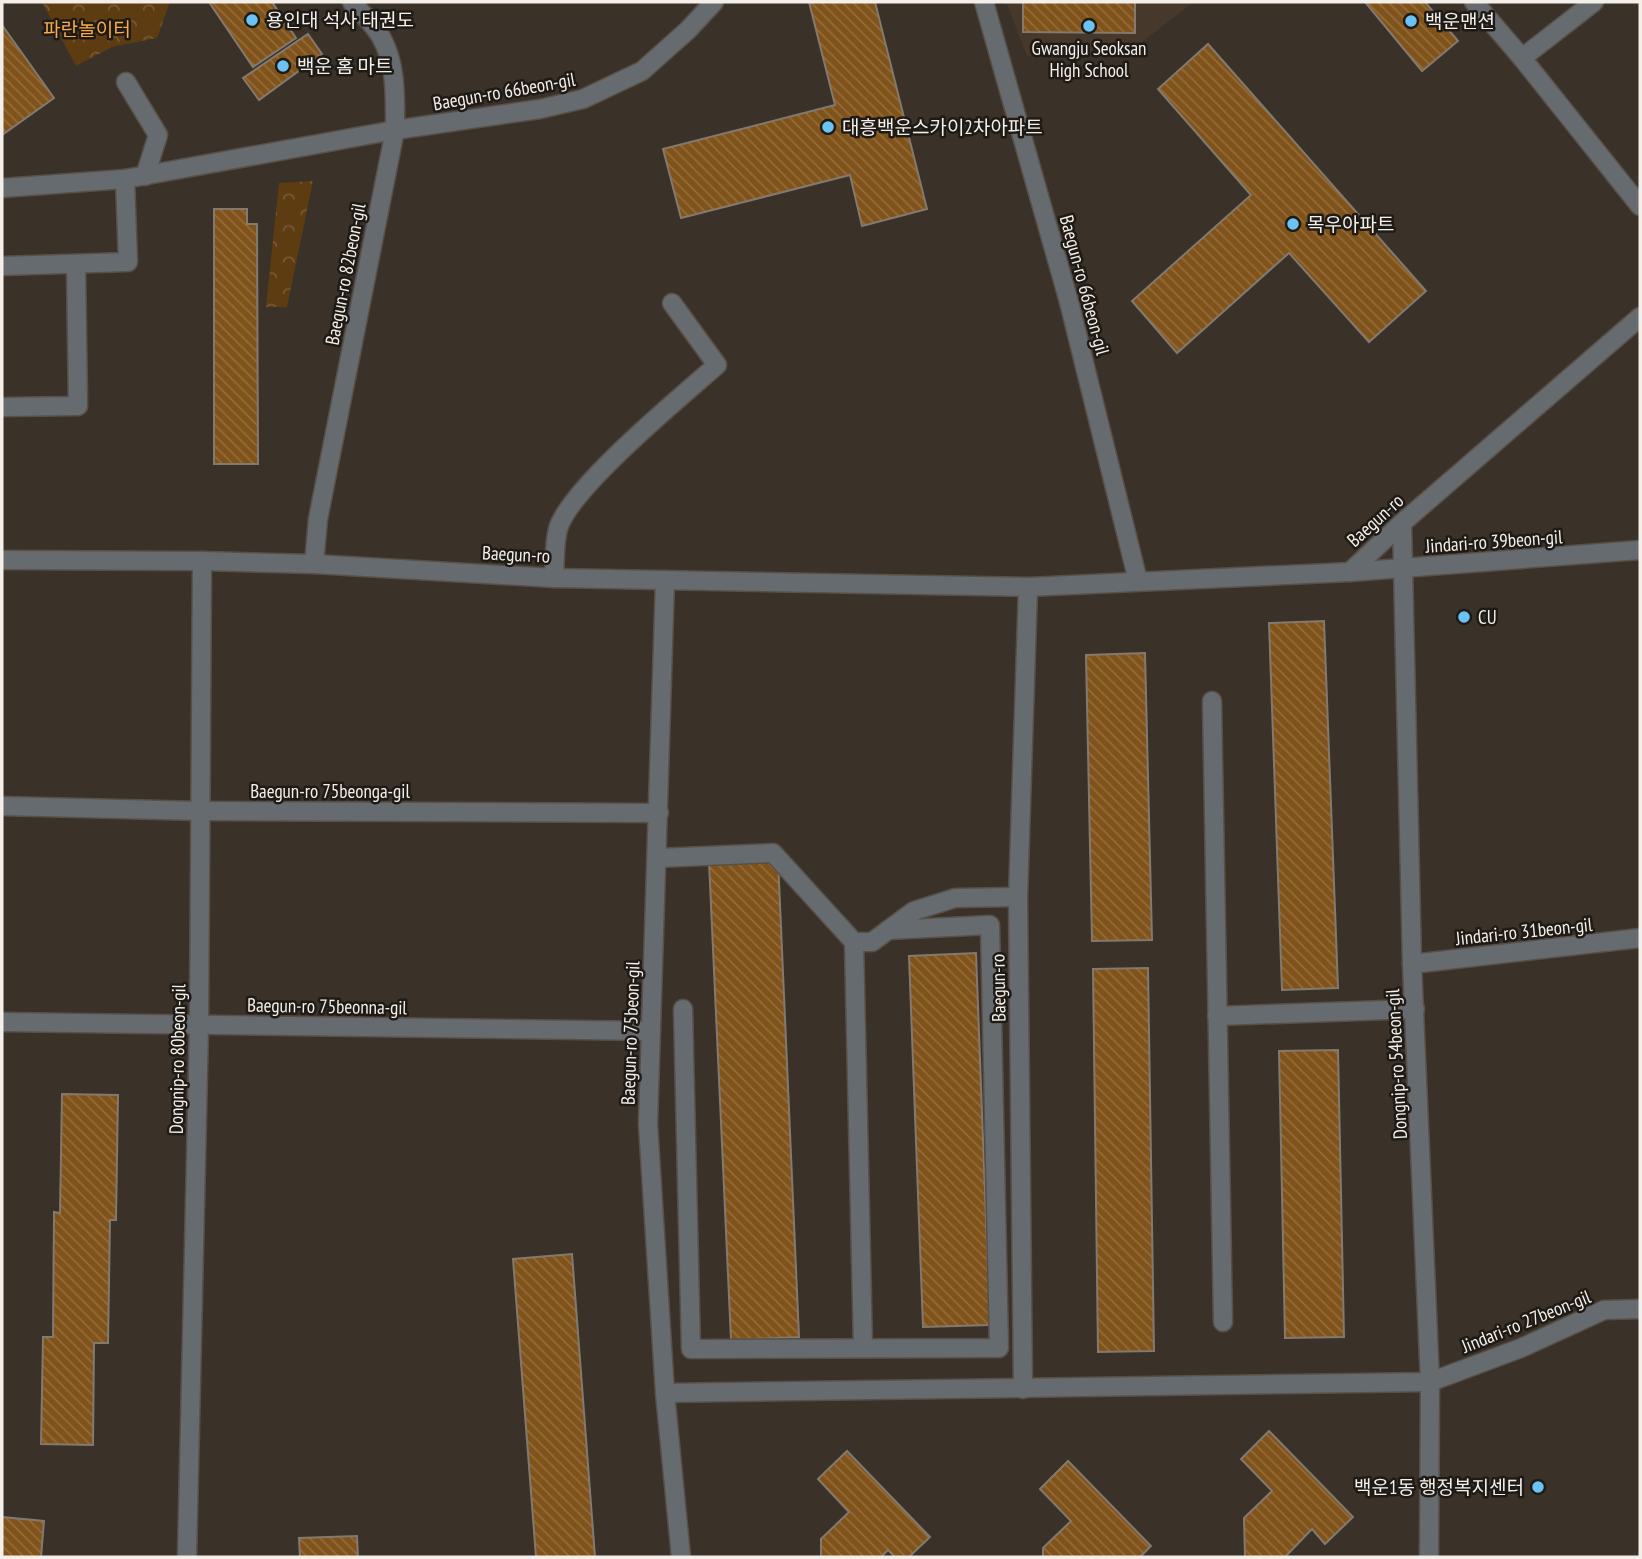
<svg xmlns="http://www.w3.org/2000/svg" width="1642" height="1559" viewBox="0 0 1642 1559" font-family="'PT Sans Narrow','Noto Sans KR',sans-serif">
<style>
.built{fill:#46382a}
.forest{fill:url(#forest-crowns)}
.building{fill:url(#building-back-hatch);stroke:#84796e;stroke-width:2}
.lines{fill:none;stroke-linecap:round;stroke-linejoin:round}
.minor-casing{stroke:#584f47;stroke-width:21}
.minor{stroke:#656b6f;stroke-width:18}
.poi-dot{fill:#6cc3f3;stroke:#1e1a16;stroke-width:2.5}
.labels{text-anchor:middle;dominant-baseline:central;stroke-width:5;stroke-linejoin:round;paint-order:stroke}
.poi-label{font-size:19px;fill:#f5efe9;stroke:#1e1a16;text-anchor:start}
.park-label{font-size:19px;fill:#fbaa48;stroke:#1e1a16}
.street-label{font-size:19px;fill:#f5efe9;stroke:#1e1a16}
</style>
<defs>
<pattern id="forest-crowns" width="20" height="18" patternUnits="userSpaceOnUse" patternTransform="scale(1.75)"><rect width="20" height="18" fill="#5e3c12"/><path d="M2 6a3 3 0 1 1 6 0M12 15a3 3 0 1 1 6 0" fill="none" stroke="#765834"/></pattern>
<pattern id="building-back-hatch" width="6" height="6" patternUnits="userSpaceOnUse" patternTransform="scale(1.75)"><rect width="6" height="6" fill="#80531a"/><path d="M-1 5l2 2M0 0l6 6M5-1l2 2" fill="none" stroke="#936c3b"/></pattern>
</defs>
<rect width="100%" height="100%" fill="#3a3128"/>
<path class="built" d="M1006,2H1194L1133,49L1027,56Z"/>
<g class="forest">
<path d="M42,2H170L157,38L112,47L76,66Z"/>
<path d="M313,181L287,307H266L279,183Z"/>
</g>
<g class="building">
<path d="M209,2H272L296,38L253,67Z"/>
<path d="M809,2H875L927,209L862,226L850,175L681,218L663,149L835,105Z"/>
<path d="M1023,2H1135V33L1023,32Z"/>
<path d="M1365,2H1425L1458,41L1422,71Z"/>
<path d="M2,25L54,98L2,135Z"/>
<path d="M308,34L322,54L259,100L243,78Z"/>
<path d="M1208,44L1426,291L1369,342L1289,253L1177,353L1132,301L1251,195L1158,89Z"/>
<path d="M214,209H247V224H257L258,464H214Z"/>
<path d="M1324,621L1338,988L1282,990L1269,623Z"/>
<path d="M1145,653L1152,940L1092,941L1086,655Z"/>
<path d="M778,859L799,1337L731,1340L709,862Z"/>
<path d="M976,953L990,1325L923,1327L909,956Z"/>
<path d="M1148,968L1154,1351L1098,1352L1093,969Z"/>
<path d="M1338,1050L1344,1337L1285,1338L1279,1051Z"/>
<path d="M62,1094L118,1095L116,1220H110L108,1343H94L93,1445L41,1444L43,1337H53L54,1212L60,1213Z"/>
<path d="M572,1254L595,1557H536L513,1259Z"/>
<path d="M1269,1431L1353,1517L1325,1544L1312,1529L1285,1557H1245L1244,1518L1272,1491L1241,1459Z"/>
<path d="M847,1451L930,1537L909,1557H895L888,1550L881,1557H821V1539L849,1512L818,1479Z"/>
<path d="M1068,1461L1151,1546L1140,1557H1043V1548L1071,1521L1040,1489Z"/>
<path d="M2,1517L44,1521L41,1557H2Z"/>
<path d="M357,1536L358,1557H300L299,1538Z"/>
</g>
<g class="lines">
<g class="minor-casing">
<g id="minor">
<path d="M984,2L1069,302L1138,581"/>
<path d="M1474,2L1522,58L1640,206"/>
<path d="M1522,58L1594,2"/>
<path d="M126,82L158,135L145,176"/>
<path d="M2,188L125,179L395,130L540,109L583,99L642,71L688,30L714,2"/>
<path d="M2,266L128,262L125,179"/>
<path d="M2,407L78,406L76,264"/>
<path d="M1402,523L1412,964L1430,1382L1429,1557"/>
<path d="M2,560L202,561L314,564L554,578L1028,587L1350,572L1402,523L1640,317"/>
<path d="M314,564L318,519L395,130C395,99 397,65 381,37C374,24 361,13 352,2"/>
<path d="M1350,572L1640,550"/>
<path d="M554,578C555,563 554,544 558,529C569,489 682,396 717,365L672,303"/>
<path d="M665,580L648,1124L665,1393L681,1557"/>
<path d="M1212,701L1223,1322"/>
<path d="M2,806L200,811L659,813"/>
<path d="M658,858L773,853L854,942H872L914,911L955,898L1018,897"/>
<path d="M854,942L863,1348"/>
<path d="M1412,964L1640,938"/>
<path d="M683,1009L691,1349L999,1348L990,925L888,930"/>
<path d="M1217,1016L1415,1009"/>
<path d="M2,1022L651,1031"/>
<path d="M1023,1389L1018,897L1028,587"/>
<path d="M665,1393L1430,1382L1521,1348L1604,1310L1640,1309"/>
<path d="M187,1557L199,1026L202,561"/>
</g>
</g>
<use href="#minor" class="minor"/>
</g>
<g class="poi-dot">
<circle cx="252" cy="20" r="7"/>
<circle cx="1411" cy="21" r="7"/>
<circle cx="1089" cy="26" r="7"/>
<circle cx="283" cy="66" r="7"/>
<circle cx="828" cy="127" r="7"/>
<circle cx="1293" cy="224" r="7"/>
<circle cx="1464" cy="617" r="7"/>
<circle cx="1538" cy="1487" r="7"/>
</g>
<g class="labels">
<g class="poi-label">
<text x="266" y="20">용인대 석사 태권도</text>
<text x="1425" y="21">백운맨션</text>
<text x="1089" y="48" text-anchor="middle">Gwangju Seoksan<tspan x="1089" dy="22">High School</tspan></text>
<text x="297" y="66">백운 홈 마트</text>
<text x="842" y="127">대흥백운스카이2차아파트</text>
<text x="1307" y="224">목우아파트</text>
<text x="1478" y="617">CU</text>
<text x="1524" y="1487" text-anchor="end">백운1동 행정복지센터</text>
</g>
<g class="park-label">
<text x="87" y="29">파란놀이터</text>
</g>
<g class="street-label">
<text transform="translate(504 91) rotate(-10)">Baegun-ro 66beon-gil</text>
<text transform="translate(345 274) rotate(-79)">Baegun-ro 82beon-gil</text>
<text transform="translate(1085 285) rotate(75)">Baegun-ro 66beon-gil</text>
<text transform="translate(1375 520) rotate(-42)">Baegun-ro</text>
<text transform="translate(1494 541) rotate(-4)">Jindari-ro 39beon-gil</text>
<text transform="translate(516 554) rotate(3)">Baegun-ro</text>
<text x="330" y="791">Baegun-ro 75beonga-gil</text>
<text transform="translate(1524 931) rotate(-6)">Jindari-ro 31beon-gil</text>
<text transform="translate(998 988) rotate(-91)">Baegun-ro</text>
<text transform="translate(327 1006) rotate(1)">Baegun-ro 75beonna-gil</text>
<text transform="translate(630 1033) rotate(-88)">Baegun-ro 75beon-gil</text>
<text transform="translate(177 1059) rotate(-89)">Dongnip-ro 80beon-gil</text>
<text transform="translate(1396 1064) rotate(-93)">Dongnip-ro 54beon-gil</text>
<text transform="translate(1526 1321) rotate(-22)">Jindari-ro 27beon-gil</text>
</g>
</g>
<rect width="1642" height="1559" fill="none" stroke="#f5efe9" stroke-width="7"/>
</svg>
